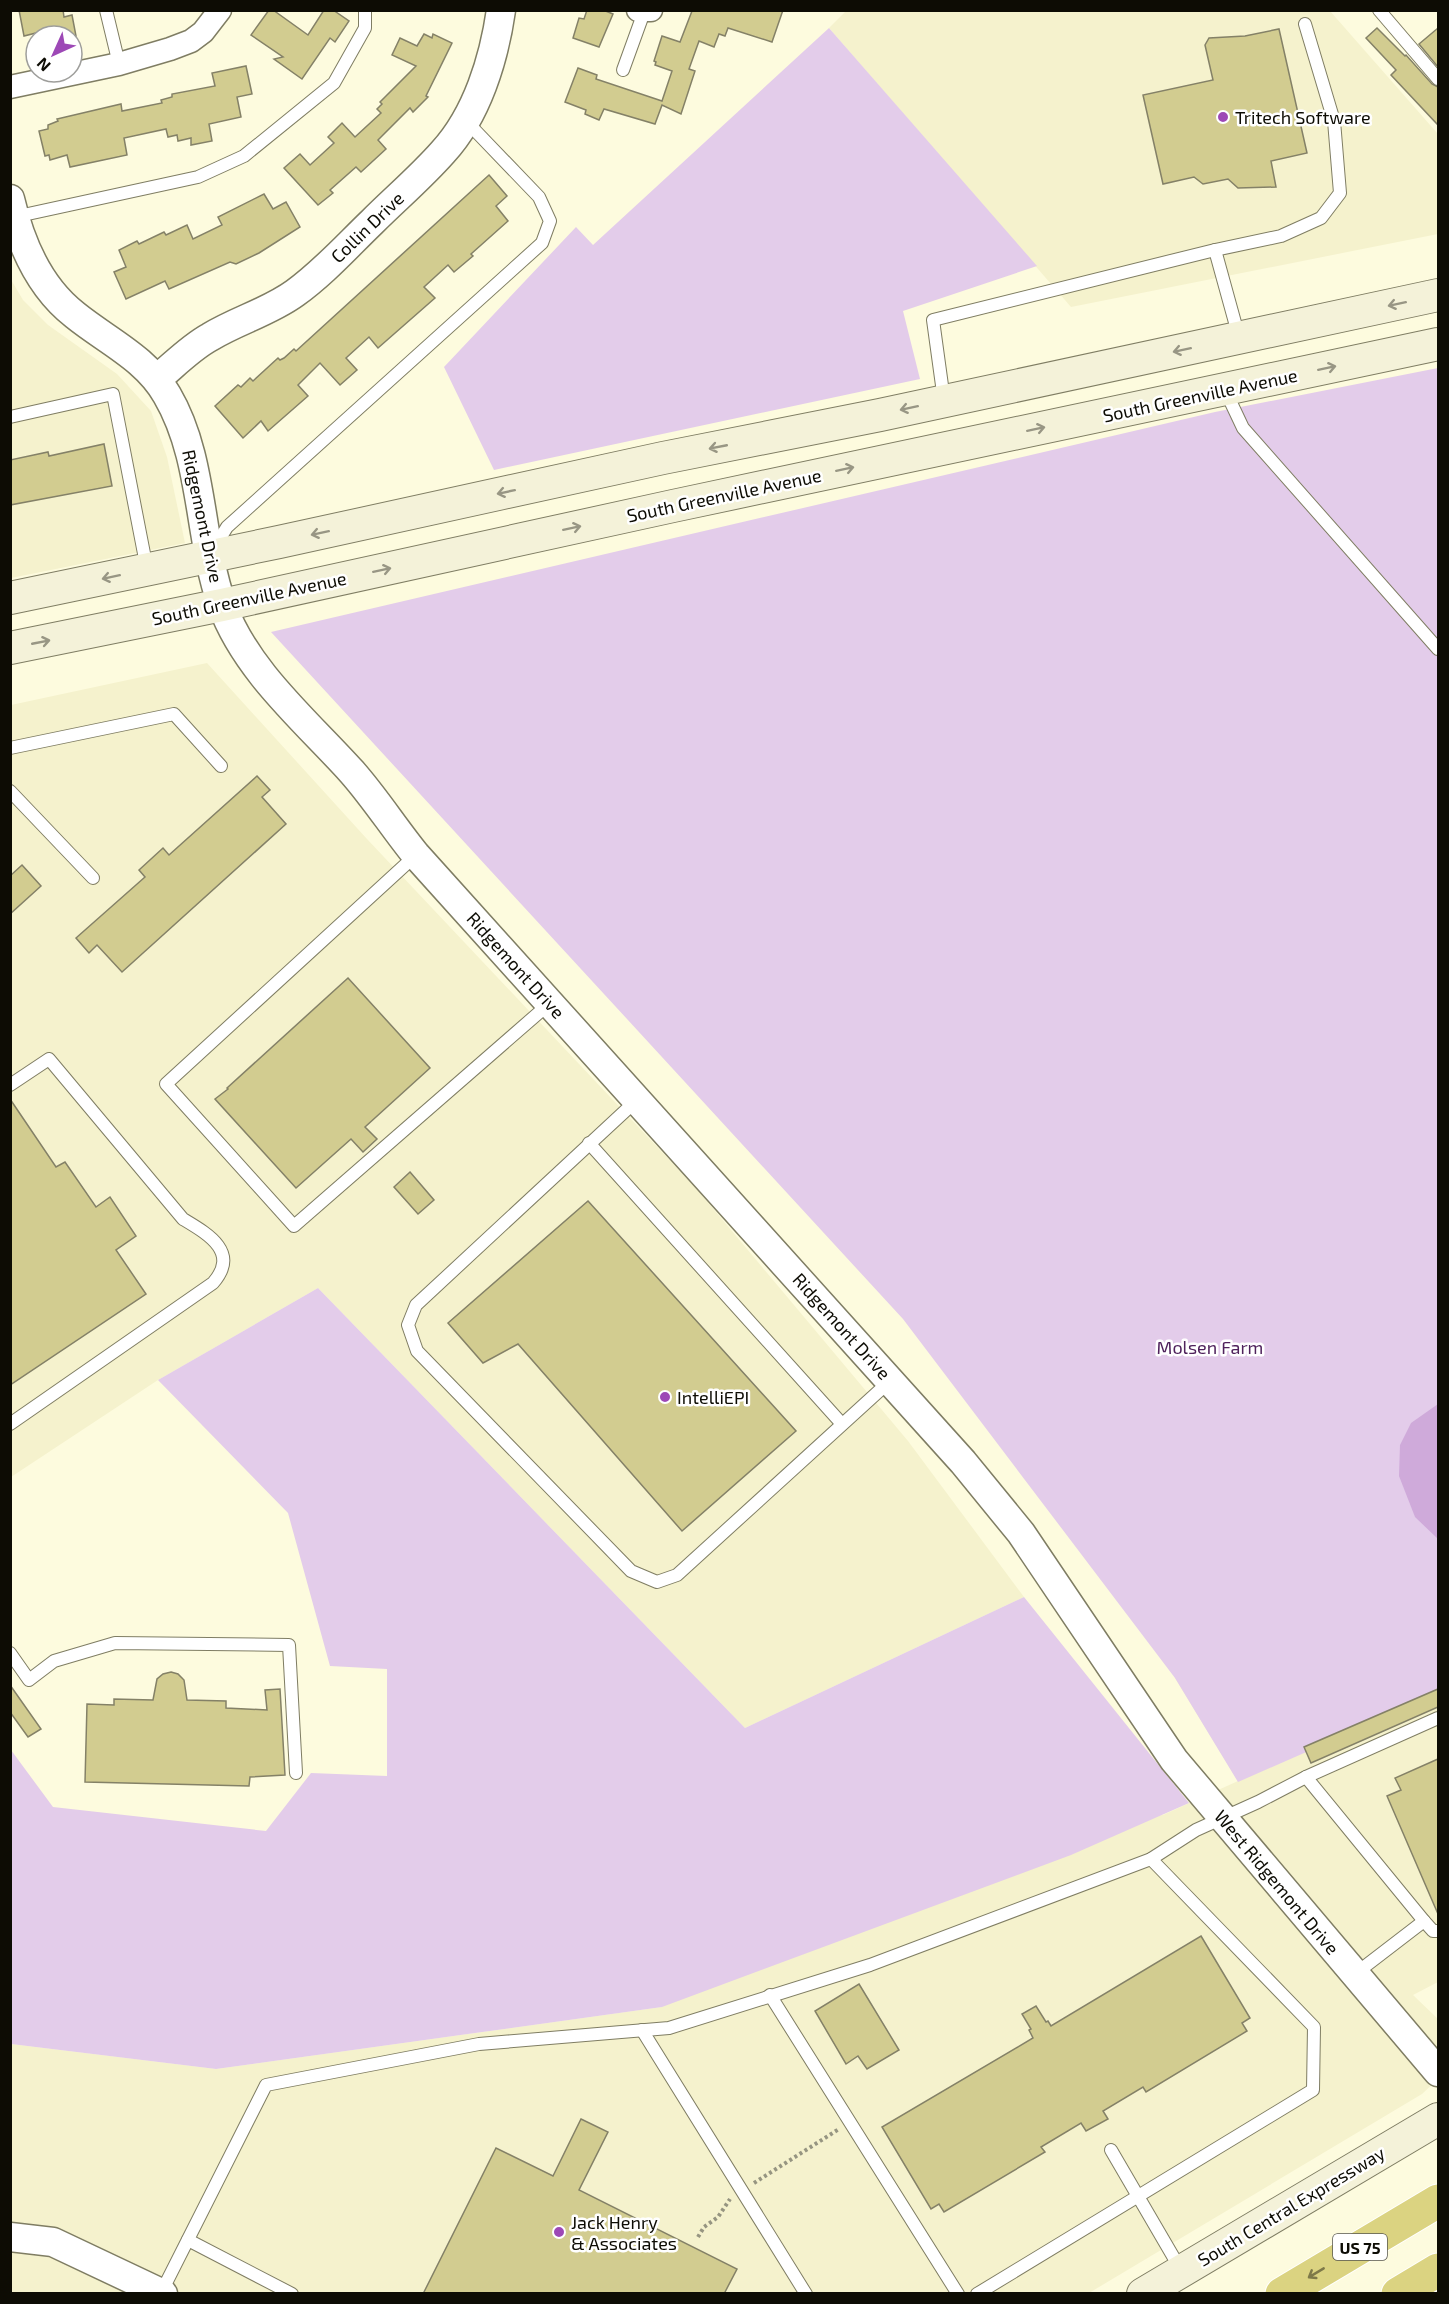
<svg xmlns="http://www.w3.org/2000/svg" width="1449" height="2304" viewBox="0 0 1449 2304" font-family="'Exo 2',sans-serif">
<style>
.built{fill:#f5f2cd}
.green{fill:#e3ccea}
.water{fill:#cfaada}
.building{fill:#d2cc90;stroke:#848167;stroke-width:1.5}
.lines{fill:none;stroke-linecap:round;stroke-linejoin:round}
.service-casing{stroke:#7f7d63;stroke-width:14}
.minor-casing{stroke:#7f7d63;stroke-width:25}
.tertiary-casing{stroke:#7f7d63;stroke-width:31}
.secondary-casing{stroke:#7f7d63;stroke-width:34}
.motorway-casing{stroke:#fff;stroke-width:35}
.path{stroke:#969581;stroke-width:4;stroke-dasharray:3 3;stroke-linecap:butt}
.service{stroke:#fff;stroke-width:12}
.minor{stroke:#fff;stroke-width:22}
.tertiary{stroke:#fff;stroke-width:28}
.secondary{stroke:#f4f2d9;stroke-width:32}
.motorway{stroke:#dbd381;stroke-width:33}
.oneway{stroke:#989684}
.oneway2{stroke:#7e7949}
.poi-dot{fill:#9d48b6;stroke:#fff;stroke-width:2}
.labels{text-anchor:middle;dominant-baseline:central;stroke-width:5;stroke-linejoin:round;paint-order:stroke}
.shield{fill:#fff;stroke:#56554f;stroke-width:1.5}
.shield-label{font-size:16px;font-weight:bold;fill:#0d0c04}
.poi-label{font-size:18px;fill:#0d0c04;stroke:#fff;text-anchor:start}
.street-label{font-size:18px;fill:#0d0c04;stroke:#fff}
.park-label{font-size:18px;fill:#4f225c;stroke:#fff}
</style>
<rect width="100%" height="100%" fill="#fdfbde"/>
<g class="built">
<path d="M847,10L1330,11L1438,134V234L1071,307L829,28Z"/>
<path d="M10,278L23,300L48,325L117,374L151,411L167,457L185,543L11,578Z"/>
<path d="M207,663L367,839L695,1187L908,1441L1024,1597L745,1728L318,1288L158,1380L11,1477V705Z"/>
<path d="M1438,1570V1982L1413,1995L1438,2019V2079L1422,2094L1089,2293H11V2044L216,2069L662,2007L10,1918L1163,1815L1238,1781L1175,1678Z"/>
</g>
<g class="green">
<path d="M829,28L1037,266L903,311L920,379L494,470L444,367L576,227L593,245Z"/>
<path d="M1438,368V1694L1238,1782L1175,1678L903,1319L271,632L1215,412Z"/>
<path d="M318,1288L745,1728L1024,1597L1189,1803L1071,1855L662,2007L216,2069L11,2044V1750L53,1807L266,1831L311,1773L387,1776V1669L330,1666L288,1513L158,1380Z"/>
</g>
<path class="water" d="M1438,1404V1539L1415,1517L1399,1476L1400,1445L1411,1423Z"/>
<g class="building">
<path d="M19,10H63L64,17L72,15L76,36H37L36,33L24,36Z"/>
<path d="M269,10H273L308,35L324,10H333L349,21L335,42L330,38L302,79L274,59L283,57L251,35Z"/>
<path d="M587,10H603L613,14L599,47L573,38L579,18L584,19Z"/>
<path d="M783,10L772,42L728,28L725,36L719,34L714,47L699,41L689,69L695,71L681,114L662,105L655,124L604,109L599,120L585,114L586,110L565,102L578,68L597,75L596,79L662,101L672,71L655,65L656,62L654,61L662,36L680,42L692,11Z"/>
<path d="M1377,28L1405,56L1406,55L1432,84L1438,87V125L1391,75L1396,70L1366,38Z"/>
<path d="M1438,28V67L1419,44Z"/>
<path d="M1279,29L1307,153L1271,161L1276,187L1238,188L1228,179L1203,184L1194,177L1163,184L1143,95L1213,80L1205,45L1209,38L1245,36Z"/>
<path d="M424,34L432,38L433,34L452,43L426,96L428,97L413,112L410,108L378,140L386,149L361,172L356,167L330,190L333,193L318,205L284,168L300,154L310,165L334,143L328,137L342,123L355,137L381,113L377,109L382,104L380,102L416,66L392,55L400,38L417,46Z"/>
<path d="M246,66L252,94L237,97L241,117L209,124L212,141L191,145V138L178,141L177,135L168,137L166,129L124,138L127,155L70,167L67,155L50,160L49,155L45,156L39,131L48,129V125L58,121L57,119L121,104L122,111L162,103L161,100L172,97V94L215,86L212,73Z"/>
<path d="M489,175L507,196L496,206L508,221L471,254L473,256L454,272L448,265L424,287L435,298L378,348L369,337L346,358L357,370L340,385L320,363L298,385L308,396L268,431L261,421L243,438L215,406L238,385L241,387L250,378L253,381L278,358L280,360L284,358L294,349L296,351Z"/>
<path d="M264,194L273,209L286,202L300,227L259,253L236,264L230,262L169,289L165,281L126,299L114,272L126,267L119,250L137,241L139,244L164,232L166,235L187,225L193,239L222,225L218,217Z"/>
<path d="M104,444L112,486L10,505V460L48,452L49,456Z"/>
<path d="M257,776L270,790L262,797L286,824L122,972L97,945L89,953L76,938L145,877L139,870L163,848L169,855Z"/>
<path d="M22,865L41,886L10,914V876Z"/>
<path d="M348,978L430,1068L365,1127L377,1139L363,1152L351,1139L296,1188L215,1099L228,1089L227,1088Z"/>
<path d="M10,1099L56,1167L65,1162L96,1207L110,1197L136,1236L116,1250L146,1294L10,1385Z"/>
<path d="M410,1172L434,1200L418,1214L394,1187Z"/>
<path d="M588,1201L796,1431L682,1531L518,1344L483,1363L448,1323Z"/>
<path d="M171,1672L178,1674L184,1680L187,1700L226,1701V1708L267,1710L265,1690L280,1689L285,1775L250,1777L249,1786L85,1782L87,1704L114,1705V1699L153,1700L157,1679L163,1674Z"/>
<path d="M10,1685L41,1729L28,1737L10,1712Z"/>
<path d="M1438,1689V1707L1311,1763L1304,1747Z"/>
<path d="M1438,1759V1914L1387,1796L1401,1790L1395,1778Z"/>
<path d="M1201,1936L1250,2018L1242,2023L1247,2031L1146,2092L1143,2087L1103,2111L1108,2119L1086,2131L1081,2123L1041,2147L1045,2152L944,2212L939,2204L931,2209L882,2127L1033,2038L1029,2030L1031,2029L1022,2014L1036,2006L1046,2022L1048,2021L1051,2026Z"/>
<path d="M859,1984L899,2050L867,2069L858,2056L846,2064L815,2011Z"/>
<path d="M581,2119L608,2132L579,2190L737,2269L724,2294H423L496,2148L553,2176Z"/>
</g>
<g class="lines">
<g class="service-casing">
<g id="service">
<path d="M106,10L119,64"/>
<path d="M1379,10L1438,79"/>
<path d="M623,70L644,12"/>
<path d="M14,217L198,177L244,156L334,83L365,28V10"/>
<path d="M1215,250L1239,337"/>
<path d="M1225,390L1243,428L1438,649"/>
<path d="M944,400L933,320L1215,250L1281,236L1321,218L1340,193L1334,121L1305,24"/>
<path d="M10,417L113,394L147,569"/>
<path d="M213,550L227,527L542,243L550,221L539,197L466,121"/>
<path d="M10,748L174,714L221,766"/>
<path d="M10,791L93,878"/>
<path d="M416,855L166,1084L294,1226L550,1003"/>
<path d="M10,1085L49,1059L183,1219C208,1234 240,1252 213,1283L10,1424"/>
<path d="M637,1100L416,1305L408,1325L417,1351L631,1571L657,1582L677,1575L890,1381"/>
<path d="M589,1143L842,1424"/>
<path d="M10,1653L29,1680L54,1661L115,1643L289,1645L296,1773"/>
<path d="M1306,1777L1424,1921L1433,1931H1438"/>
<path d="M1355,1974L1424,1921"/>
<path d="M770,1995L958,2294"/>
<path d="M642,2030L806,2294"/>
<path d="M1111,2150L1181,2270"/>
<path d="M188,2240L292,2294"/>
<path d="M161,2293L266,2085L479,2044L669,2028L870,1965L1151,1859L1196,1830L1258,1802L1306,1777L1438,1718"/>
<path d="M977,2294L1313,2090L1314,2027L1151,1859"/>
</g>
</g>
<g class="minor-casing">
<g id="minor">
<path d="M638,10H651"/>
<path d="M10,87L119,64L170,49L191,41L203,32L220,10"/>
</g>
</g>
<g class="tertiary-casing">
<g id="tertiary">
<path d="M10,199C20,242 39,287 75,315C107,341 146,358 167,395C204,458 198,536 222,605C246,671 306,721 352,772C375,798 394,828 416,855L963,1462L1021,1533L1174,1760L1438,2072"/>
<path d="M157,379C174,365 190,348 210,337C238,320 269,312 295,293C323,273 347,246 372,222C395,199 421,177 443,152C477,115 494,59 501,10"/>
<path d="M10,2237L53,2242L163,2294"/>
</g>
</g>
<g class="secondary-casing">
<g id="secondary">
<path d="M10,598L279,542L663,458L880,415L1438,295"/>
<path d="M10,648L222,605L673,506L1438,344"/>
<path d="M1143,2294L1438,2119"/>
</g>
</g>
<g class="motorway-casing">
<g id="motorway">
<path d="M1282,2294L1438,2201"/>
<path d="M1398,2294L1438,2270"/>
</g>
</g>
<g class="path">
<path d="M754,2183L839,2129"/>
<path d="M698,2237L704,2227L718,2217L730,2199"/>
</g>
<use href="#service" class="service"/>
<use href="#minor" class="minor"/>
<use href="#tertiary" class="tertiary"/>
<use href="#secondary" class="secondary"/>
<use href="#motorway" class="motorway"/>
</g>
<defs><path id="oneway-shaft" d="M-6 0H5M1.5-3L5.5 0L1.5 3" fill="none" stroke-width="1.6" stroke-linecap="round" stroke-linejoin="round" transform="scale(1.5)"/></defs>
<g class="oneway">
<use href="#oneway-shaft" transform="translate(1397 304) rotate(168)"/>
<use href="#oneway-shaft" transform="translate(1182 350) rotate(168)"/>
<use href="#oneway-shaft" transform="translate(1327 368) rotate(-12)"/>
<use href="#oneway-shaft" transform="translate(909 408) rotate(168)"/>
<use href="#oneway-shaft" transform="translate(1036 429) rotate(-12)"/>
<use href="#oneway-shaft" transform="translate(718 447) rotate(169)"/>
<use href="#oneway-shaft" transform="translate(845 469) rotate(-12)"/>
<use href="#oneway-shaft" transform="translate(506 492) rotate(168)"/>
<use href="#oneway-shaft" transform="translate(572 528) rotate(-12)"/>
<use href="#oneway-shaft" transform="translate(320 533) rotate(168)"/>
<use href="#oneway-shaft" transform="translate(382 570) rotate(-12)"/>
<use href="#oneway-shaft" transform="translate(111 577) rotate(168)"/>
<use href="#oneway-shaft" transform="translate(41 642) rotate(-11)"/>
</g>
<use class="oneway2" href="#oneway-shaft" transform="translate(1316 2273) rotate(149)"/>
<g class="poi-dot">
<circle cx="1223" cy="117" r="6"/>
<circle cx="665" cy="1397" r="6"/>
<circle cx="559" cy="2232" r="6"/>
</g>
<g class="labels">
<rect class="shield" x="1333" y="2234" width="54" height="26" rx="4.5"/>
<g class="shield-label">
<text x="1360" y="2247">US 75</text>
</g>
<g class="poi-label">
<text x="1235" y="117">Tritech Software</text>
<text x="677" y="1397">IntelliEPI</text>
<text x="571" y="2222">Jack Henry<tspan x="571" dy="21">&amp; Associates</tspan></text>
</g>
<g class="street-label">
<text transform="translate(367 227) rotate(-44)">Collin Drive</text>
<text transform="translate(1200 395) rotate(-12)">South Greenville Avenue</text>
<text transform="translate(724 495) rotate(-12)">South Greenville Avenue</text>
<text transform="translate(203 516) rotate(78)">Ridgemont Drive</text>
<text transform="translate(249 598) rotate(-12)">South Greenville Avenue</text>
<text transform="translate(516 965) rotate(48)">Ridgemont Drive</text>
<text transform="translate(842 1326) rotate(48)">Ridgemont Drive</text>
<text transform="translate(1277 1882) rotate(50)">West Ridgemont Drive</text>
<text transform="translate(1291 2206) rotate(-31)">South Central Expressway</text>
</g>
<g class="park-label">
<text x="1210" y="1347">Molsen Farm</text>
</g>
</g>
<rect width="1449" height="2304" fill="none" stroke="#0d0c04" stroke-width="24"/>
<g transform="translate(54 54) rotate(225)"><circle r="28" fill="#ffffff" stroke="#9e9e9b" stroke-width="1.5"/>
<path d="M0-4.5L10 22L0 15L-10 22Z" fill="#9d48b6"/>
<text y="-9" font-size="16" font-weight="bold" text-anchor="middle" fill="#0d0c04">N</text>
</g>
</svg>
